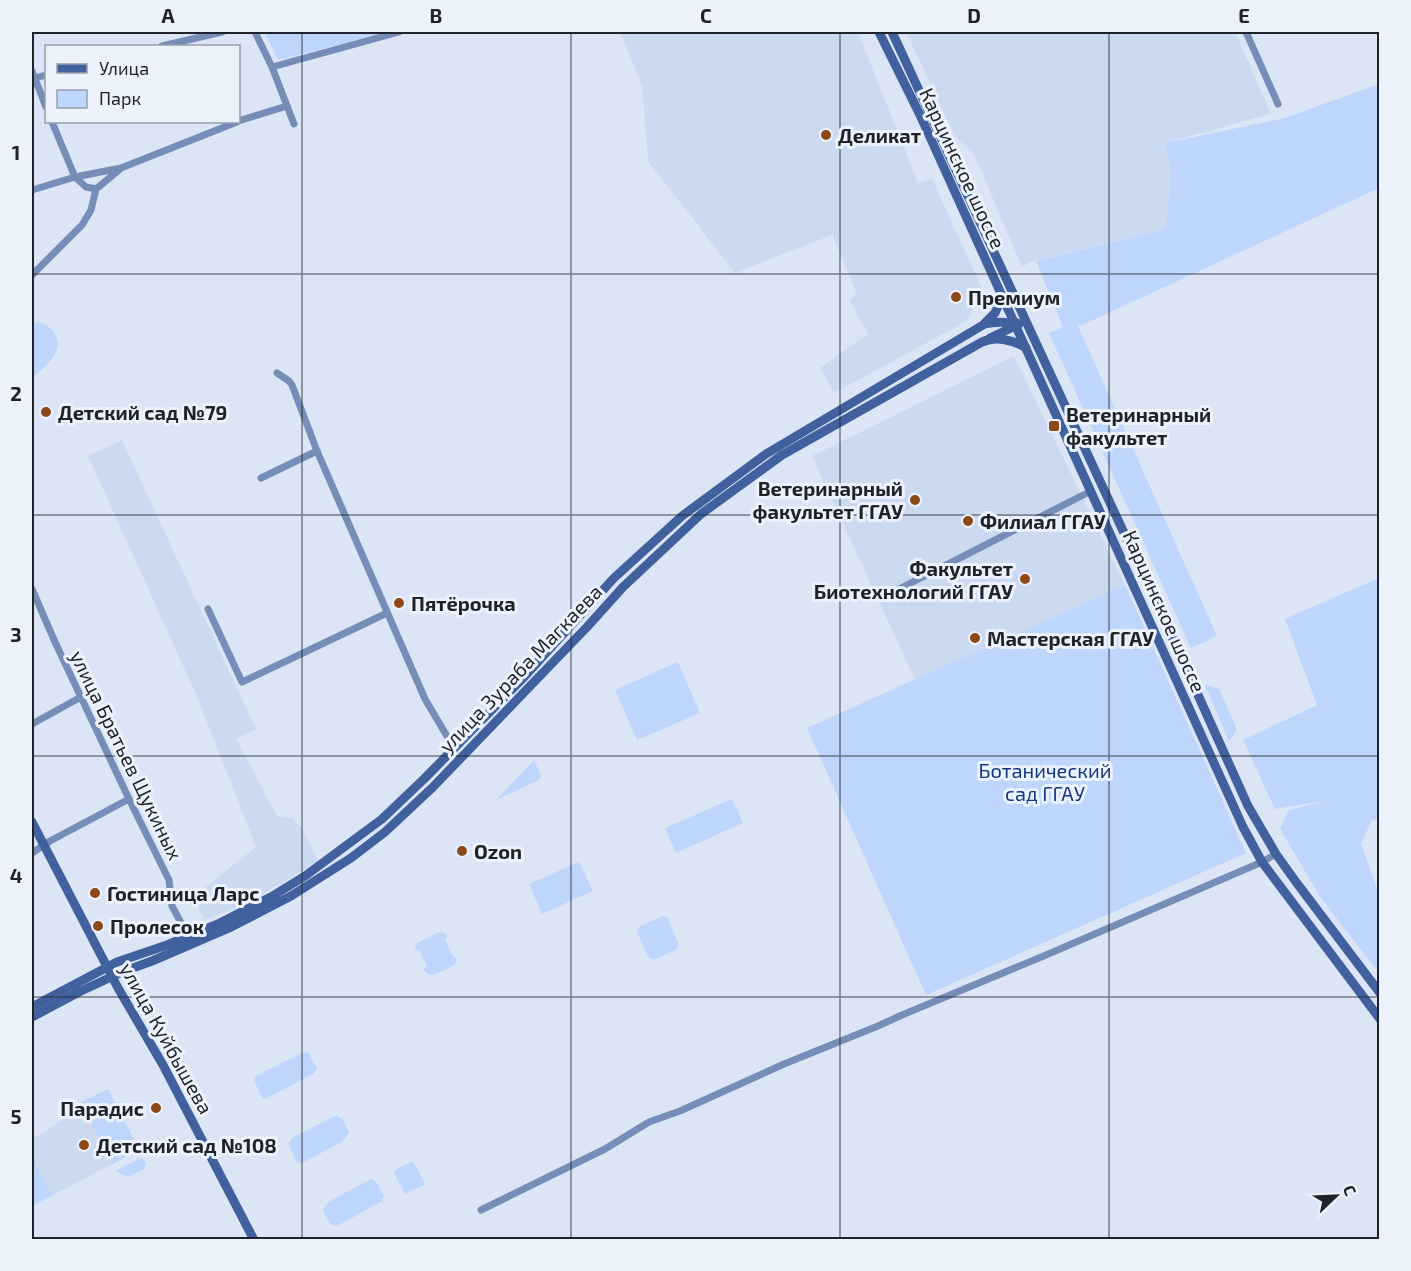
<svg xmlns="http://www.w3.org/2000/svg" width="1411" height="1271" viewBox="0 0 1411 1271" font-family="'Exo 2',sans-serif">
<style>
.built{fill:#ccdaf1}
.green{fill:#bed5fc}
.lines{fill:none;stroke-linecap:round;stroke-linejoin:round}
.street{stroke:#758db7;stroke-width:7}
.secondary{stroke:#40619e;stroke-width:9}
.grid{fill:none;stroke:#1f2329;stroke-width:1.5;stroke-opacity:0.55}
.poi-dot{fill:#8b4818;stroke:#ecf2fc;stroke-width:2}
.labels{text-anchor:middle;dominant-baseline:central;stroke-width:6;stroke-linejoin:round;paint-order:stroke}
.poi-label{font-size:20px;font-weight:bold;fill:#1f2329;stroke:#ecf2fc;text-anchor:start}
.street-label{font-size:20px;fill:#1f2329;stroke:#ecf2fc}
.park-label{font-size:20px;fill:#14387d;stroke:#ecf2fc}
.neatline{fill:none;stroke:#1f2329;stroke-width:2}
.grid-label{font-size:20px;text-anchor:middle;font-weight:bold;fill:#1f2329}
</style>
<rect width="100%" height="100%" fill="#dbe5f6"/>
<g class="built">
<path d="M620,32H858L918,183L932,179L982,288L967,321L834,393L820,368L868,334L849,300L857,294L832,235L735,273L648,161L642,86Z"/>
<path d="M906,32H1235L1271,114L1165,143L1171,171L1166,229L1031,262L1022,267L975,156L955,136Z"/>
<path d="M1014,356L1125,585L915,680L812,456Z"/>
<path d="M122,440L256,729L236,739L277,816L292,818L302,828L318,861L251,901L205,920L193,897L256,847L195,692L88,456Z"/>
<path d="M108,1089L139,1150L32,1206V1139L49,1129L76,1110L81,1102Z"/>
</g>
<g class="green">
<path d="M264,32H390L278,60Z"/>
<path d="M1379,84V188L1080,326L1077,324L1217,636L1191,648L1049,333L1063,327L1036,261L1166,229L1171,171L1165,143L1285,118Z"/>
<path d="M32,322C40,322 47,324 53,331C67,351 46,366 32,378Z"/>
<path d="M1379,578V819L1372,820L1361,844L1379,894V973L1321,898L1280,829L1289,810L1325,801L1275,809L1243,740L1317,705L1285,619Z"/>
<path d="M1125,585L1246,853L926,995L807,728Z"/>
<path d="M678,662L700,713L637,740L615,690Z"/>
<path d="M1205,685L1219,689L1237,730L1229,741Z"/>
<path d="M534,760L541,776L539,780L496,800Z"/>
<path d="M732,799L743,823L676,853L665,828Z"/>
<path d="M579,862L593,891L542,914L529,884Z"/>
<path d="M662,916L667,917L679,945L677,949L654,960L649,958L637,932L639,927Z"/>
<path d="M440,932L446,934L447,936L445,940L453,957L457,958L455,965L433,975C428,975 426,974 424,969L427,966L419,950H416L415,945L419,942Z"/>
<path d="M307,1052L308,1053L317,1068L313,1074L269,1097L265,1099L262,1097L254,1081L256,1076L302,1053Z"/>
<path d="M108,1089L139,1150L112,1164L81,1102Z"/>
<path d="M335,1116C344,1117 346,1125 349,1133L342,1142L302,1163L297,1162L288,1144L292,1138Z"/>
<path d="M32,1157L52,1195L32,1206Z"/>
<path d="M140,1158L144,1159L146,1165L144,1169L128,1177L115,1171Z"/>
<path d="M413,1161L425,1184L405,1194L393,1171Z"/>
<path d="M372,1179L376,1182L384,1196L382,1201L337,1226L330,1224L323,1210L328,1202L369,1180Z"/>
</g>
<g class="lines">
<g class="street">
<path d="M255,32L272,67L294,124"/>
<path d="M1246,32L1278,104"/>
<path d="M162,46L222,32"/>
<path d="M272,67L399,32"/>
<path d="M32,71L46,107"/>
<path d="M32,79L46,75"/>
<path d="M238,121L287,106"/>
<path d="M52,122L75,177L86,187L96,189"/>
<path d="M32,190L75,177L121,168L237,122"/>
<path d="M32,275L82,225L91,210L96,189L119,170"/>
<path d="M277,373L289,381L292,385L317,451"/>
<path d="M261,478L317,451L425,699L454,748"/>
<path d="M32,589L55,642L129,799L169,880L172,906L188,936"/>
<path d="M899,589L1091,491"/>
<path d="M208,609L242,682L387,613"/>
<path d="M32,724L81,697"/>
<path d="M32,853L50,841L129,799"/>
<path d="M481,1210L605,1149L649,1122L680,1111L784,1064L878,1026L902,1015L1046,955L1262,862L1276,854"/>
</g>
<g class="secondary">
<path d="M879,32L920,115L1243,827L1262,862L1380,1019"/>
<path d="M892,32L1162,615L1248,806L1276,854L1296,882L1380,993"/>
<path d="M985,324C996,321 1008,322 1019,324"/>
<path d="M990,338L1013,327L1017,323"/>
<path d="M32,822L118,988L163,1065L254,1240"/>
<path d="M32,1007L117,962L167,945L218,924L271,897L305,876L382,819L424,779L525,676L614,578L682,516L766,454L983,325L995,313L1002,296"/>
<path d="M32,1017L81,991L122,972L152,961L231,927L291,896L351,858L385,832L433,787L587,627L623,587L701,514L782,455L982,342C996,336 1014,340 1026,348"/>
</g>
</g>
<path class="grid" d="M302,32V1240M571,32V1240M840,32V1240M1109,32V1240M32,274H1380M32,515H1380M32,756H1380M32,997H1380"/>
<g class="poi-dot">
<circle cx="826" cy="135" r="6"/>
<circle cx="956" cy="297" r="6"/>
<circle cx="46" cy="412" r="6"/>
<rect x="1048" y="420" width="12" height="12" rx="3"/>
<circle cx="915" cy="500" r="6"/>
<circle cx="968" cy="521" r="6"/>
<circle cx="1025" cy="579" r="6"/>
<circle cx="399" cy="603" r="6"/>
<circle cx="975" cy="638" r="6"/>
<circle cx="462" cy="851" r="6"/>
<circle cx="95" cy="893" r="6"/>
<circle cx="98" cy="926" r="6"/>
<circle cx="156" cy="1108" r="6"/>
<circle cx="84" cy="1145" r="6"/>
</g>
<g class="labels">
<g class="poi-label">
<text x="838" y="135">Деликат</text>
<text x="968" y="297">Премиум</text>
<text x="58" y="412">Детский сад №79</text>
<text x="1066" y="414">Ветеринарный<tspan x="1066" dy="23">факультет</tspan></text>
<text x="903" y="488" text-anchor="end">Ветеринарный<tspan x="903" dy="23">факультет ГГАУ</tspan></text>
<text x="980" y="521">Филиал ГГАУ</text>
<text x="1013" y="568" text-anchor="end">Факультет<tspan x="1013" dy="23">Биотехнологий ГГАУ</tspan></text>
<text x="411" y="603">Пятёрочка</text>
<text x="987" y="638">Мастерская ГГАУ</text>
<text x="474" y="851">Ozon</text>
<text x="107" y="893">Гостиница Ларс</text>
<text x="110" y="926">Пролесок</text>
<text x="144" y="1108" text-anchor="end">Парадис</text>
<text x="96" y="1145">Детский сад №108</text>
</g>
<g class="street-label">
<text transform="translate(963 168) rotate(65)">Карцинское шоссе</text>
<text transform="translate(1165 611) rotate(66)">Карцинское шоссе</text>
<text transform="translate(520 668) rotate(-46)">улица Зураба Магкаева</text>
<text transform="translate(127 755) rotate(64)">улица Братьев Щукиных</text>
<text transform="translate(167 1038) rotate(61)">улица Куйбышева</text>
</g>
<g class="park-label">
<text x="1045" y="770">Ботанический<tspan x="1045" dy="23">сад ГГАУ</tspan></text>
</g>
</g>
<rect width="1411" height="1271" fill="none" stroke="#ecf2fc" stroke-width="66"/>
<rect x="45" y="45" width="195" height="78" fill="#ecf2fc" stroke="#9a9fa8" stroke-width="1.5"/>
<rect x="57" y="64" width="30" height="9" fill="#40619e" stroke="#9a9fa8" stroke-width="1.5"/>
<text x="99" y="75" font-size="18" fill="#1f2329">Улица</text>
<rect x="57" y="90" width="30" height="18" fill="#bed5fc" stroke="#9a9fa8" stroke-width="1.5"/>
<text x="99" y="105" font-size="18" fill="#1f2329">Парк</text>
<g transform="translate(1336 1196) rotate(67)" stroke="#ecf2fc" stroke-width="4.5" paint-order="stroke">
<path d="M0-4.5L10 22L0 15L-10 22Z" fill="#1f2329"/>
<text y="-9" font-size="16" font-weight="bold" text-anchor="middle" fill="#1f2329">С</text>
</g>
<rect x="33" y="33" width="1345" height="1205" class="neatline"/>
<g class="grid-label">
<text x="168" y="23">A</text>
<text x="436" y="23">B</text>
<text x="706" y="23">C</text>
<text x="974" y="23">D</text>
<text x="1244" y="23">E</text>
<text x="16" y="160">1</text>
<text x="16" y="401">2</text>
<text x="16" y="642">3</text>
<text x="16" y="883">4</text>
<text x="16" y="1124">5</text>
</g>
</svg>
